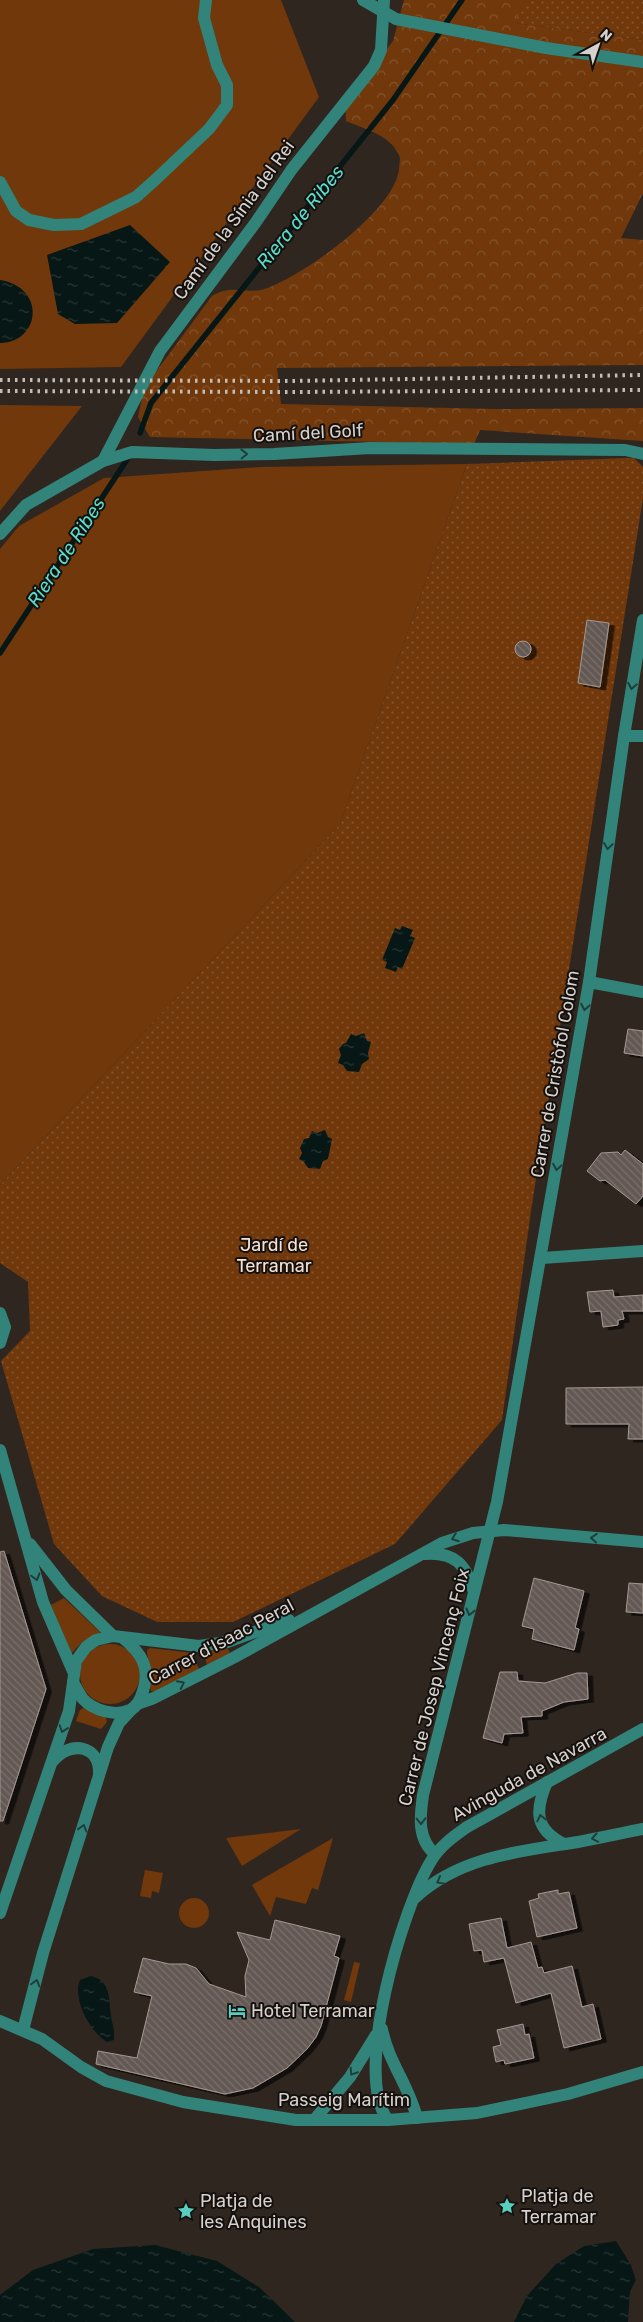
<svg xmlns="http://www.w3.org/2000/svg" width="643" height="2322" viewBox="0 0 643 2322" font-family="Rubik,sans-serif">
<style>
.grass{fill:#71380b}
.forest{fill:url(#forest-crowns)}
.park{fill:url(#park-dots)}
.water{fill:url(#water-ripples)}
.pier{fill:#302620}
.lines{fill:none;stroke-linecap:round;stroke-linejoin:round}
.stream{stroke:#061715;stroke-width:5.5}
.building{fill:url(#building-back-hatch);stroke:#a59992;filter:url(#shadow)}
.minor{stroke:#32847b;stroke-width:12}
.rail{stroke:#c4beba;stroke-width:4;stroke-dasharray:2.5 5;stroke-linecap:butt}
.minor-bridge{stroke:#32847b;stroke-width:12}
.oneway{stroke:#203e39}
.labels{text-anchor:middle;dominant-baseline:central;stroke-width:4;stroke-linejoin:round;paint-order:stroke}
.street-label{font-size:18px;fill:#d7d1cd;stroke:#14100d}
.park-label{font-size:18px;fill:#f6e0d3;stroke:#14100d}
.poi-label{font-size:18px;fill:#d7d1cd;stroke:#14100d;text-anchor:start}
.water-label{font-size:19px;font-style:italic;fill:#57dece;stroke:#14100d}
</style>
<defs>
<pattern id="forest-crowns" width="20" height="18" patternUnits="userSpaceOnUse" patternTransform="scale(1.25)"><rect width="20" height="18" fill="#71380b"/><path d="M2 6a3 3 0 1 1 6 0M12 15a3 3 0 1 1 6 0" fill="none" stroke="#84542d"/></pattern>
<pattern id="park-dots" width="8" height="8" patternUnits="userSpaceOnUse" patternTransform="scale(1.25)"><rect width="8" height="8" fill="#71380b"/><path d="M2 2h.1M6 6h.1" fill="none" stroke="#84542d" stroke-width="1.8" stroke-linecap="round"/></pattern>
<pattern id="water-ripples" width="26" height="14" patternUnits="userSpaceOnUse" patternTransform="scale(1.25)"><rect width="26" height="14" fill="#061715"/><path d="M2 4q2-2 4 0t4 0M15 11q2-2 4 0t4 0" fill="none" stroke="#2a3836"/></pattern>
<pattern id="building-back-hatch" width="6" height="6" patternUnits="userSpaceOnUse" patternTransform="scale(1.25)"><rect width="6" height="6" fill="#645953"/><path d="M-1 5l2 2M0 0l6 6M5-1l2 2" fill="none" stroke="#79706b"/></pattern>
<filter id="shadow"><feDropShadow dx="5.5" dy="3" stdDeviation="0" flood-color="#0009"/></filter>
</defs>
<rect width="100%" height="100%" fill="#302620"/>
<g class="grass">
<path d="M0,0H281L319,97L121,367L0,369Z"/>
<path d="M0,405L82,406L0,511Z"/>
<path d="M467,464L340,824L0,1185V549L19,526L104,478L260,467Z"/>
<path d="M64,1598L101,1633L82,1642L71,1654L51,1605Z"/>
<circle cx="110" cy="1674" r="30"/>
<path d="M150,1648L193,1653L199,1669L154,1692L151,1691L150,1687L153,1679L147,1653V1650Z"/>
<path d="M227,1648L230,1652L229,1654L207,1665L203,1652Z"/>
<path d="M83,1708L106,1717L107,1722L101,1729L76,1721L80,1710Z"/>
<path d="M301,1829L242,1866L226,1838Z"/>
<path d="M333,1838L318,1890L312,1888L306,1904L276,1897L270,1916L252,1885Z"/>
<path d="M145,1870L163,1873L159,1893L152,1891L151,1898L140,1896Z"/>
<circle cx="194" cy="1913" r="15"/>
<path d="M354,1962L360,1963L351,2002L344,2000Z"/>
</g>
<path class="forest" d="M404,0H526L515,23L643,40V193L621,238L643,240V365L277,368L281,404L493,409L643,408V441L480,430L474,444L150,437L138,417L144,388L212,296C234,282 248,297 270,287C308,272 393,211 399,170C399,165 401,159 399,155C390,135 365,129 346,121L345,105L393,41Z"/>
<g class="park">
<path d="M526,0H643V40L514,23Z"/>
<path d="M628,458H634L643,467V498L531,1211L502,1420L395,1544L233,1622H157L102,1596L54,1544L1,1361L30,1331L28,1282L0,1263V1185L340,824L467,464Z"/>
</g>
<g class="water">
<path d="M130,225L170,262L117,323L75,324L58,314L47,255Z"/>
<path d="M0,280C46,287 41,342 0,343Z"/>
<path d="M402,926L413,930L410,936L415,938L402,969L398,967L396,972L385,968L387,962L382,960L395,928L400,930Z"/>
<path d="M364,1033L367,1041L371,1042L368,1053L369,1059L362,1064L359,1072L347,1071L343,1065L338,1063L341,1055L339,1049L343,1044L346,1043L351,1034L356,1036Z"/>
<path d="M325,1130L328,1137L332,1139L328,1159L323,1161L320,1169L308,1168L304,1162L299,1159L302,1153L300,1148L304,1139L309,1138L312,1131L317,1133Z"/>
<path d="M91,1976C111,1980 109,2000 111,2016C112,2024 115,2030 114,2040L107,2042C90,2032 72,1999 80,1980Z"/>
<path d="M616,2241L631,2265L636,2280L630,2292L628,2322H514L527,2296L556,2264L584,2246Z"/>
<path d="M155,2245L217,2261L259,2287L295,2322H0V2295L33,2270L93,2249Z"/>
</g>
<path class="pier" d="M634,2264L638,2280L632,2292L631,2322H628L630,2292L636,2280L631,2265Z"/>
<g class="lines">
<g class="stream">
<path d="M140,433L151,403L393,100L462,0"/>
<path d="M0,653L130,455"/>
</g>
</g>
<g class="building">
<path d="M587,620L609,623L600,687L578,683Z"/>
<circle cx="523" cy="649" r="8"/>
<path d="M628,1029L643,1031V1056L624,1053Z"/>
<path d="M625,1150L643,1164V1196L636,1204L605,1180L600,1181L587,1171L601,1153L618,1152L621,1155Z"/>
<path d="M613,1290L614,1297L643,1295V1311H622L624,1319L618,1320V1325L603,1327L601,1311L590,1312L587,1292Z"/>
<path d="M643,1387V1439H628L629,1424H566V1388Z"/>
<path d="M4,1551L46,1689L3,1821H0V1552Z"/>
<path d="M534,1578L584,1591L575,1628L579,1629L574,1650L532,1639L534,1629L522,1626Z"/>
<path d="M629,1583L643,1584V1613L626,1612Z"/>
<path d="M500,1672H517L518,1681L545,1683L577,1673H587L588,1699L564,1702L542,1711V1716L521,1717L523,1733L504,1734L502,1743L483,1738Z"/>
<path d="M558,1890V1894L569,1892L577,1928L537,1937L529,1901L539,1898L538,1894Z"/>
<path d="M501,1918L507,1948L531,1942L538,1968L542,1967L544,1973L572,1966L582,2007L593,2004L601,2039L564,2048L551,1993L516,2003L504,1958L484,1962L482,1950L474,1951L469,1924Z"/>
<path d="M275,1920L340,1936L334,1956L339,1958L321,2026L316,2037L307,2049L287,2068L253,2088L225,2094L96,2064L98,2051L137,2058L152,1996L134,1992L143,1958L169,1964H186L196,1968L209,1984L246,1997L245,1976L249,1960L237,1932L270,1940Z"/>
<path d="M523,2024L525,2035L529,2034L534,2058L505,2064L504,2060L496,2062L493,2047L501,2045L497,2030Z"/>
</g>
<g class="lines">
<g class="minor">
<path d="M546,48L643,62"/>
<path d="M0,182L16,211L29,220L54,225L81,224L136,197L154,181L209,129L227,105V85L217,65L204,18L206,0"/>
<path d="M103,461L160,351L256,222L292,169L374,66L381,50L384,0"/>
<path d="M0,534L26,505L103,461L132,452L214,455L274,454L370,448L625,450L643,454"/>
<path d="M624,736H643"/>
<path d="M589,982L643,992"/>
<path d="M542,1258L643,1251"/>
<path d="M0,1313L5,1327L0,1343"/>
<path d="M0,1450L43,1602L73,1671"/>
<path d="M30,1544L66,1590L113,1636"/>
<path d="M425,1554C455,1552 466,1564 474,1592"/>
<path d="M73,1682C76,1687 79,1694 83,1699C93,1710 115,1717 130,1710C137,1707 141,1698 143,1691C151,1667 141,1653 123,1638"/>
<path d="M137,1704L154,1698L233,1658L442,1543L473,1533L504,1530L643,1542"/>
<path d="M53,1761C70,1740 100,1745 99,1774"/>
<path d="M547,1782C535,1810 534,1829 564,1844"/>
<path d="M435,1854C417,1839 420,1816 423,1795L497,1502L589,982L624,736L643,620"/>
<path d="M416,1897C461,1856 522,1851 578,1842C600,1838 622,1833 643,1829"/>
<path d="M0,1913L69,1711L76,1661L86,1647L96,1640L113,1636L199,1646L227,1642L289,1620"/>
<path d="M0,2021L42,2039L81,2067L106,2081L183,2102L296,2120H388L477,2113L568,2094L643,2072"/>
<path d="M382,2029C388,2061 409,2086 417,2118"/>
<path d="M23,2030L43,1953L108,1747L119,1723L131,1710"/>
<path d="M314,2120L350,2077L376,2035"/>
<path d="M388,2120C352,2075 403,1907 431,1861C440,1846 453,1837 467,1827L643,1729"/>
</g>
<g class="rail">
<path d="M0,380L291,381L643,375"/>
<path d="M0,391L293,392L643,390"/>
</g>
<path class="minor-bridge" d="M363,0L396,19L546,48"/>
</g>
<defs><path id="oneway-chevron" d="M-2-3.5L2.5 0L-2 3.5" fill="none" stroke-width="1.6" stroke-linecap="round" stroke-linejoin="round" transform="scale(1.25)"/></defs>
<g class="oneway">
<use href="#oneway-chevron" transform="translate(244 454) rotate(-1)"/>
<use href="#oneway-chevron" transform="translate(632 686) rotate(100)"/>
<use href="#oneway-chevron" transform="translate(608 846) rotate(98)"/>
<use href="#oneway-chevron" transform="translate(585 1007) rotate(100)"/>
<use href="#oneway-chevron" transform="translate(557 1167) rotate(100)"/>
<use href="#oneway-chevron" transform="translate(455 1538) rotate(160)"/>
<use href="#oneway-chevron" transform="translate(594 1538) rotate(-175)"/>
<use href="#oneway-chevron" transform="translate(36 1577) rotate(74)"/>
<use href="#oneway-chevron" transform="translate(470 1612) rotate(104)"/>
<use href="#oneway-chevron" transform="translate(181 1684) rotate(-27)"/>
<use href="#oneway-chevron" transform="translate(63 1729) rotate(109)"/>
<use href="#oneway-chevron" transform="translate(541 1818) rotate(-102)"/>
<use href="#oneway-chevron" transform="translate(421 1821) rotate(89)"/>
<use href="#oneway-chevron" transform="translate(83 1828) rotate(-73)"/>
<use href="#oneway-chevron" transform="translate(595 1838) rotate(169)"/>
<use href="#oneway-chevron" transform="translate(440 1881) rotate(151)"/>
<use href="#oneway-chevron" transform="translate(36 1983) rotate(-75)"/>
<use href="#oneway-chevron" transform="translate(353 2072) rotate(122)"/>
</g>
<defs>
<g id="hotel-bare" transform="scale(1.35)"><path d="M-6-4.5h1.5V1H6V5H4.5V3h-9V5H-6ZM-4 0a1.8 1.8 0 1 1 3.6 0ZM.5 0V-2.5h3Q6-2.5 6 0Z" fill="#58cec0" stroke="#14100d" stroke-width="2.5" paint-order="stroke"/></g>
<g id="sight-bare" transform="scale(1.35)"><path d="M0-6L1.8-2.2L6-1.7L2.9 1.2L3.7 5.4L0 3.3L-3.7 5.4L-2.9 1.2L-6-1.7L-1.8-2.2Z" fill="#58cec0" stroke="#14100d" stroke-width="2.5" paint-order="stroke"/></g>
</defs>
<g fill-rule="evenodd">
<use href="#hotel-bare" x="237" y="2011"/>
<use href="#sight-bare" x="507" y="2206"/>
<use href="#sight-bare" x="186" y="2211"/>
</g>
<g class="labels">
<g class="street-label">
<text transform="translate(234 220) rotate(-54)">Camí de la Sínia del Rei</text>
<text transform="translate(308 433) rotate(-3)">Camí del Golf</text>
<text transform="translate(555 1074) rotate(-80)">Carrer de Cristòfol Colom</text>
<text transform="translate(221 1642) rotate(-28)">Carrer d'Isaac Peral</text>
<text transform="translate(434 1687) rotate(-76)">Carrer de Josep Vincenç Foix</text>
<text transform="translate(529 1774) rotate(-29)">Avinguda de Navarra</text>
<text x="344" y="2100">Passeig Marítim</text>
</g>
<g class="park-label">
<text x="274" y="1245">Jardí de<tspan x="274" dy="21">Terramar</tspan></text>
</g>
<g class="poi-label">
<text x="251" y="2011">Hotel Terramar</text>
<text x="521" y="2196">Platja de<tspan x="521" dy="21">Terramar</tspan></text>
<text x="200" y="2201">Platja de<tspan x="200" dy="21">les Anquines</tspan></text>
</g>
<g class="water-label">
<text transform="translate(300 217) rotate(-51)">Riera de Ribes</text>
<text transform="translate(66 552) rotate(-57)">Riera de Ribes</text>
</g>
</g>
<g transform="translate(598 45) rotate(40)" stroke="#14100d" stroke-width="4" paint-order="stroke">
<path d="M0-4L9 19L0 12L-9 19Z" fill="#d7d1cd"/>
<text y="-8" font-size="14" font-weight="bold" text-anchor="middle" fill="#d7d1cd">N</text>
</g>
</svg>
